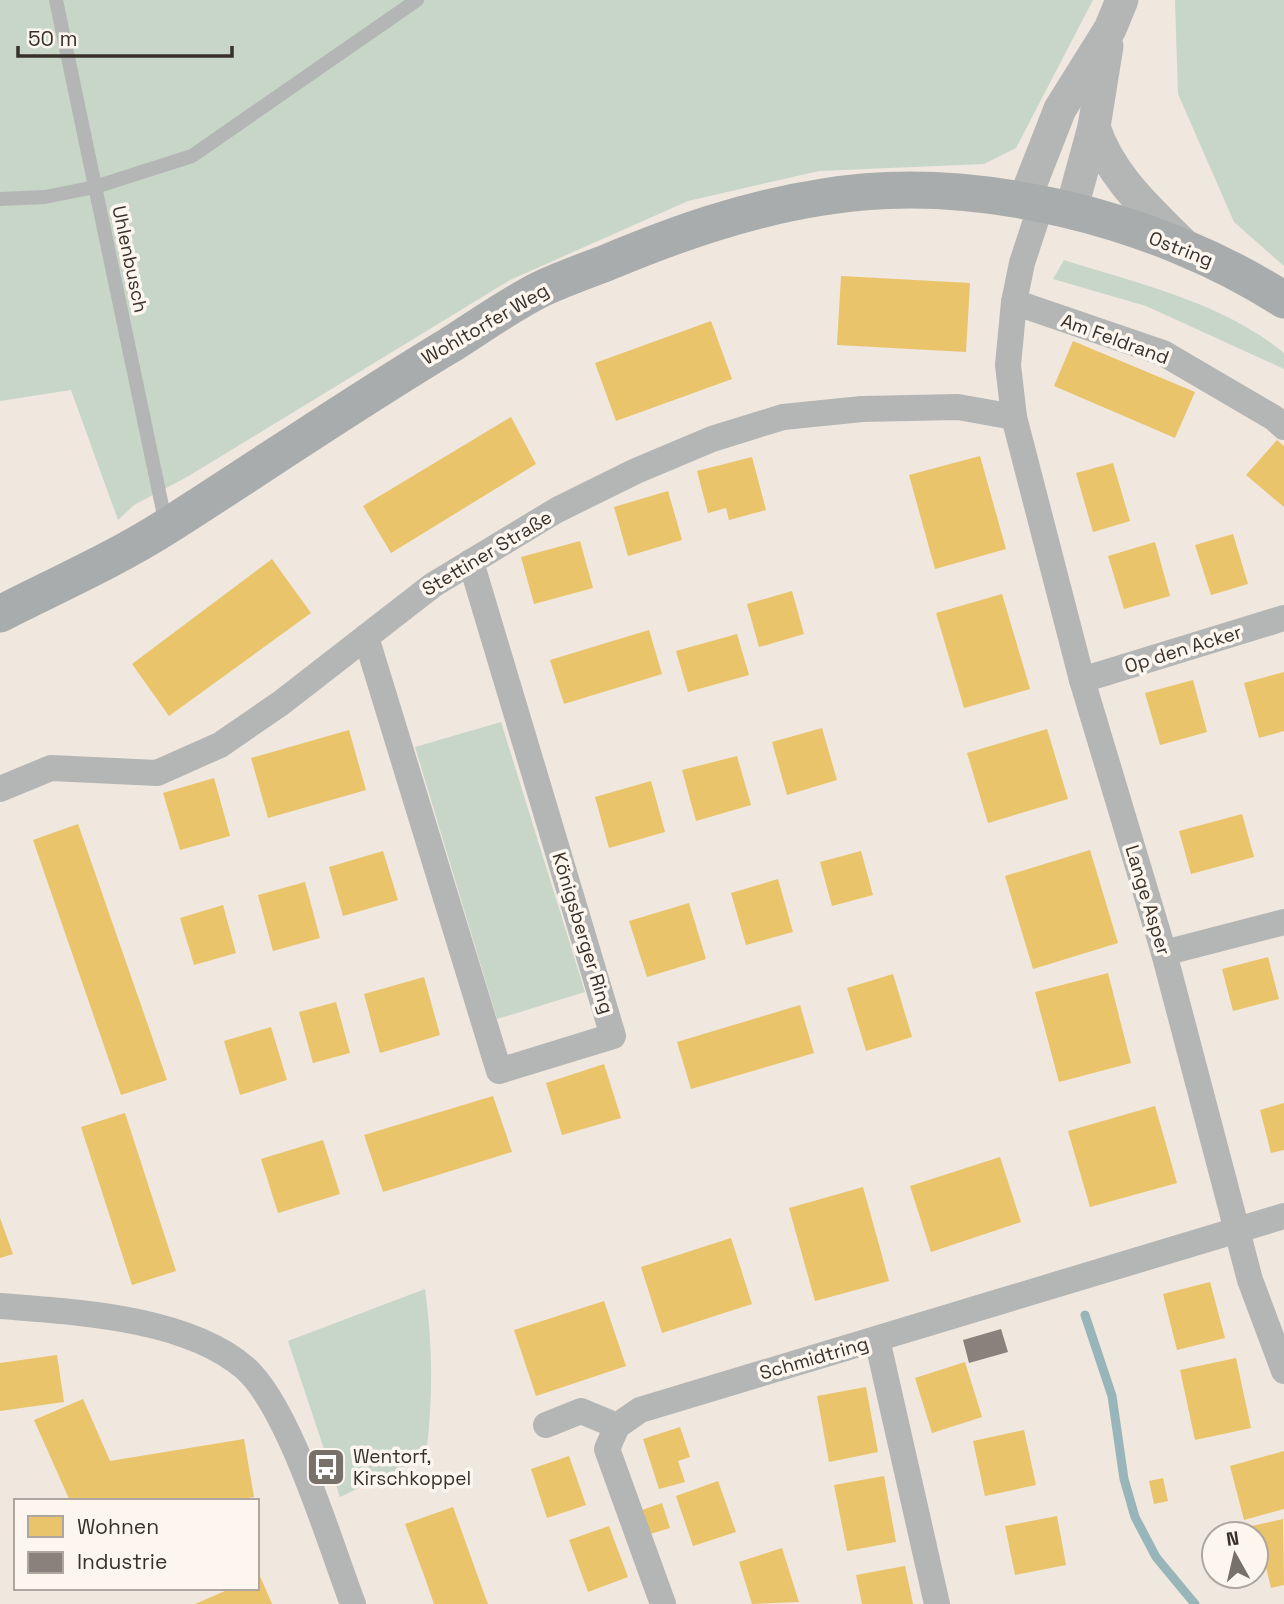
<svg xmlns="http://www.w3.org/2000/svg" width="1284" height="1604" viewBox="0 0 1284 1604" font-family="'Space Grotesk',sans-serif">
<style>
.green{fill:#c7d6c7}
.homes{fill:#e9c46a}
.industry{fill:#8a817c}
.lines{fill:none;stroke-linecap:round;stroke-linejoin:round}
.stream{stroke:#98b5b9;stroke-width:9}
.service{stroke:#b4b6b5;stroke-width:14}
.minor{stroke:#b4b6b5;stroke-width:26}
.tertiary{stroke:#b4b6b5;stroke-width:33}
.secondary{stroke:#a9acac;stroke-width:37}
.labels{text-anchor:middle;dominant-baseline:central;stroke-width:7;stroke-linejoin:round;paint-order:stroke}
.street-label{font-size:19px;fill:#38312a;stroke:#fdf6ef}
.poi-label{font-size:19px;fill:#38312a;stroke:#fdf6ef;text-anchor:start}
</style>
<rect width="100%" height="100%" fill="#f0e7de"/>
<g class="green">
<path d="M0,0H1093L1016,148L984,164L819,171L688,201L510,280L187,477L134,505L118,520L71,390L0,401Z"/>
<path d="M1175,0H1284V266L1234,222L1178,94Z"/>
<path d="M1064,260C1139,284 1222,302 1284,353V369L1146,306L1053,279Z"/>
<path d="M501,722L585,992L497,1019L415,747Z"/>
<path d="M425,1289C433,1348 433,1397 426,1456L340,1497L288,1341Z"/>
</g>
<g class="homes">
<path d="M841,276L970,283L966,352L837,345Z"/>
<path d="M711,321L732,379L616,421L595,363Z"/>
<path d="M1073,341L1195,392L1175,438L1054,386Z"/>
<path d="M511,417L536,464L391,553L363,506Z"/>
<path d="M1277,440L1284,446V507L1246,475Z"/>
<path d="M980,456L1006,549L935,569L909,475Z"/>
<path d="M752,457L766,510L729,520L726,508L708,513L697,471Z"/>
<path d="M1113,463L1130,521L1093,532L1076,473Z"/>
<path d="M668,491L682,540L628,556L614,507Z"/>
<path d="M1233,534L1248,584L1211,595L1195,545Z"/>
<path d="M580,541L593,588L534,604L521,557Z"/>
<path d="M1155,542L1170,596L1124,609L1108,556Z"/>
<path d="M272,559L311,613L169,716L132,664Z"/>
<path d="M792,591L804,634L759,647L747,604Z"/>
<path d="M1002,594L1030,689L964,708L936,613Z"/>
<path d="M649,630L662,674L564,704L550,660Z"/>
<path d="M737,634L749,675L688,692L676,651Z"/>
<path d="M1284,672V731L1259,738L1244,683Z"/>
<path d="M1193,680L1207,732L1160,745L1145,693Z"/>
<path d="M822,728L837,780L787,795L772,742Z"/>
<path d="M1047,729L1068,799L988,823L967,753Z"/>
<path d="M349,730L366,790L268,818L251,758Z"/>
<path d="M737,756L751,805L696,821L682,770Z"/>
<path d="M214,778L230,836L180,850L163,793Z"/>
<path d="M651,781L665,832L609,848L595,797Z"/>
<path d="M1242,814L1254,857L1191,874L1179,831Z"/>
<path d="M78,824L167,1080L121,1095L33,840Z"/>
<path d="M1090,850L1118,943L1033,969L1005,876Z"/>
<path d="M383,851L398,900L343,916L329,867Z"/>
<path d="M861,851L873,895L832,906L820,862Z"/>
<path d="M778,879L793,932L746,945L731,893Z"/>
<path d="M305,882L320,938L273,951L258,895Z"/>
<path d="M689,903L706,959L647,977L629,921Z"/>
<path d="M223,905L236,953L194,965L180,918Z"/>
<path d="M1268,957L1279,999L1233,1011L1222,969Z"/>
<path d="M1108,973L1131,1063L1059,1082L1035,992Z"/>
<path d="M893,974L912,1037L866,1051L847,988Z"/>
<path d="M424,977L440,1035L380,1053L364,994Z"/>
<path d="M336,1002L350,1053L313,1063L299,1012Z"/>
<path d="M800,1005L814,1053L691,1089L677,1042Z"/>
<path d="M271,1027L287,1080L240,1095L224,1041Z"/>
<path d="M604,1064L621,1118L562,1135L546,1083Z"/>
<path d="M493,1096L512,1152L383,1192L364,1135Z"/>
<path d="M1284,1103V1150L1271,1153L1260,1110Z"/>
<path d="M1155,1106L1177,1183L1090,1207L1068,1131Z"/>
<path d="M125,1113L176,1271L132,1285L81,1127Z"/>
<path d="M323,1140L340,1194L278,1213L261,1159Z"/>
<path d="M1000,1157L1021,1222L931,1252L910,1186Z"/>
<path d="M863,1187L889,1281L815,1301L789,1208Z"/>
<path d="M0,1218L13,1254L0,1258Z"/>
<path d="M731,1238L752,1304L662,1333L641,1267Z"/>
<path d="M1210,1282L1225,1338L1177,1350L1163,1294Z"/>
<path d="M604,1301L626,1366L536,1396L514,1330Z"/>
<path d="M57,1355L64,1402L0,1411V1363Z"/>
<path d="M1236,1358L1251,1428L1195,1440L1180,1370Z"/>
<path d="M965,1362L982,1417L932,1433L915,1378Z"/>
<path d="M866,1387L878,1452L829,1462L817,1396Z"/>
<path d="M83,1399L110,1461L244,1439L254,1497L230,1501H70L34,1420Z"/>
<path d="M680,1427L690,1457L678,1461L685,1482L659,1489L643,1439Z"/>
<path d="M1024,1430L1036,1485L985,1496L973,1441Z"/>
<path d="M1284,1451V1509L1244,1520L1230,1466Z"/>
<path d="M569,1456L586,1505L547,1518L531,1469Z"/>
<path d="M884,1476L896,1542L847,1551L834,1485Z"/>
<path d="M1163,1478L1168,1501L1154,1504L1149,1481Z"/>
<path d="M718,1481L736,1532L693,1546L676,1496Z"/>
<path d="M662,1503L670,1528L650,1534L642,1510Z"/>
<path d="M453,1507L482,1588L488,1604H434L425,1578L405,1524Z"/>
<path d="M1057,1516L1066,1565L1015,1575L1005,1526Z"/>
<path d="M1283,1519L1284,1585L1271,1588L1260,1542L1256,1543V1534H1248L1247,1527Z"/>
<path d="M609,1526L628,1577L588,1592L569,1540Z"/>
<path d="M782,1548L799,1602L752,1604L739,1562Z"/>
<path d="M905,1566L913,1604H862L856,1575Z"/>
<path d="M260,1576L272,1604H195L232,1588H257Z"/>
</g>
<path class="industry" d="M1001,1329L1008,1352L969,1363L963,1340Z"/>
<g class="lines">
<path class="stream" d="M1085,1315L1112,1396L1124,1479L1135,1517L1156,1557L1195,1604"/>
<g class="service">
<path d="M56,0L166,525"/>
<path d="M0,199L45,197L95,187L192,156L417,0"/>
</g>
<g class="minor">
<path d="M1041,205L1022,263L1014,302L1008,365L1014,417L1082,680L1164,953L1250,1280L1284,1371"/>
<path d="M1014,302L1163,353L1274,418L1284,427"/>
<path d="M366,637L499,1071L613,1036L471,562"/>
<path d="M1082,680L1284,618"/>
<path d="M0,789L51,768L157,773L220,745L281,703L433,585L557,510L636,471L712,439L783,417L862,409L958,407L1014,417"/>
<path d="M1164,953L1284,922"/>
<path d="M0,1306C75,1312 186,1317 245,1368C290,1408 330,1544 353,1604"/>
<path d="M877,1339L937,1604"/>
<path d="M546,1425L581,1411L617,1426L640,1410L1284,1216"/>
<path d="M617,1426L607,1449L663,1604"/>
</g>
<g class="tertiary">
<path d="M1094,127C1110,177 1151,212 1187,248"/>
<path d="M1024,201L1060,109L1110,29L1122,0"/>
<path d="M1071,211L1094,127L1107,46"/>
</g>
<path class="secondary" d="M0,614C57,585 116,559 169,525C263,465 355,402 450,345C480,326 509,305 541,289C562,279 585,271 606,263C678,233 746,209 823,197C973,172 1157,218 1284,300"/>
</g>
<defs>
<g id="bus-square" transform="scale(2.0125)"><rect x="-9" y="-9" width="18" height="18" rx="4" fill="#787169" stroke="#fdf6ef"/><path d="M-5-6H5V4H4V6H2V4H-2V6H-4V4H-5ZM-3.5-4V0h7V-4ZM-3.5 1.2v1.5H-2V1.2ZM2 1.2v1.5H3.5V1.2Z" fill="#fff"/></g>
</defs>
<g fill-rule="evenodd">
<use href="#bus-square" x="326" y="1467"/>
</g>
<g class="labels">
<g class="street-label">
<text transform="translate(1181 249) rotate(21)">Ostring</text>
<text transform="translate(130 259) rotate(78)">Uhlenbusch</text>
<text transform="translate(485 324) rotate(-30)">Wohltorfer Weg</text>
<text transform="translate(1115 339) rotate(20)">Am Feldrand</text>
<text transform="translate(487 553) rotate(-31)">Stettiner Straße</text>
<text transform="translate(1183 649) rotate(-17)">Op den Acker</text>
<text transform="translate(1148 900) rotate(73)">Lange Asper</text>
<text transform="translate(583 933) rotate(73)">Königsberger Ring</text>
<text transform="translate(814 1358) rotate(-16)">Schmidtring</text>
</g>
<g class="poi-label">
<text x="353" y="1456">Wentorf,<tspan x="353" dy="22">Kirschkoppel</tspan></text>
</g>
</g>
<rect x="14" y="1499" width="245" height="91" fill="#fdf6ef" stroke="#aea7a0" stroke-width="2"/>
<rect x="28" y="1516" width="35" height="21" fill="#e9c46a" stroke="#aea7a0" stroke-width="2"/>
<text x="77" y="1534" font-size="21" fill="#38312a">Wohnen</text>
<rect x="28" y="1552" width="35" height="21" fill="#8a817c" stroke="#aea7a0" stroke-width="2"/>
<text x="77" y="1569" font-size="21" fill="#38312a">Industrie</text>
<g transform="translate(1235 1555) rotate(352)"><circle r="33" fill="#fdf6ef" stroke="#aea7a0" stroke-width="2"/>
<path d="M0-5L12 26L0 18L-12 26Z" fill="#787169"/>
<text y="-10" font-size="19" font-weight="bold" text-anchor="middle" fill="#38312a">N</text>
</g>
<path d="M18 46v10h214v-10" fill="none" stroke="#38312a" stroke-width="3.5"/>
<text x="28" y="46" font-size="21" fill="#38312a" stroke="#fdf6ef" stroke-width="5" paint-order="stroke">50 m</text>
</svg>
